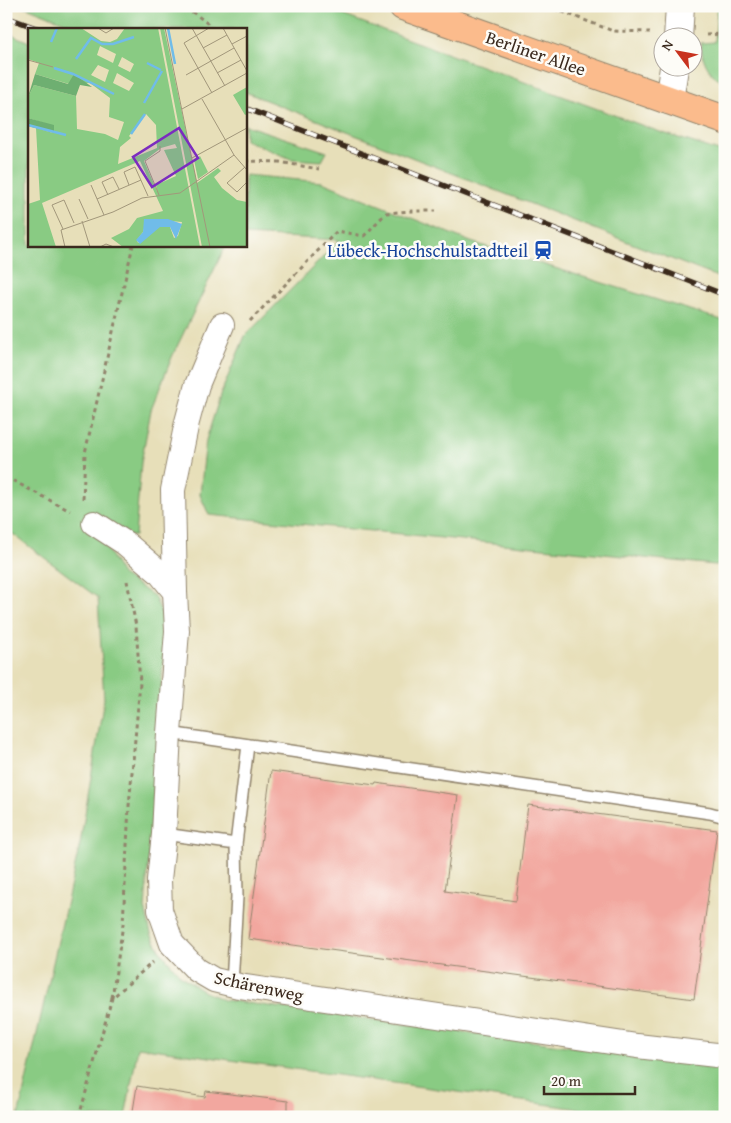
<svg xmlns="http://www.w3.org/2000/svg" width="731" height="1123" viewBox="0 0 731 1123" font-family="'Gentium Book Plus',serif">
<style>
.green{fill:#89cb83;stroke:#627a50}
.building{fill:#f2a79f}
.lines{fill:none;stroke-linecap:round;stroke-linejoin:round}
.service-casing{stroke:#91846c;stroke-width:14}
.minor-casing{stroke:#91846c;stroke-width:26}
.tertiary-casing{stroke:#91846c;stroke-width:30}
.primary-casing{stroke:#91846c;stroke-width:30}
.path{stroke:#91846c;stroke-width:3;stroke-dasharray:4 4;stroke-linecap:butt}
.service{stroke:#fff;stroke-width:11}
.minor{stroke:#fff;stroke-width:24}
.tertiary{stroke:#fff;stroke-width:28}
.primary{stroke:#fbbb8c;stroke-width:28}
.rail-casing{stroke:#3b2a1e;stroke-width:5.5}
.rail{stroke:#fdfcf7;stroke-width:4;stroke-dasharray:11;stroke-linecap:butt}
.labels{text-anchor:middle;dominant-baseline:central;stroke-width:5;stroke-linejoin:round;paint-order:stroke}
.street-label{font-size:18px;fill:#3b2a1e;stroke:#fdfcf7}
.transit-label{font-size:18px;fill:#164399;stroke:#fdfcf7;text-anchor:end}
.inset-river{fill:none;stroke:#70bce9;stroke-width:2.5}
.inset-road{fill:none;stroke:#a2977b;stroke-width:1}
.view{fill:#7b2cbf;fill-opacity:0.15;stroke:#7b2cbf;stroke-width:2.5}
.inset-edge{fill:none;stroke:#3b2a1e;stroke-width:2.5}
</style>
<rect width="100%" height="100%" fill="#fdfcf7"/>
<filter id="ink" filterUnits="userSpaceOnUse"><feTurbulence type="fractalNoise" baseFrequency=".02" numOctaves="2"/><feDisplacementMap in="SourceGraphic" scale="10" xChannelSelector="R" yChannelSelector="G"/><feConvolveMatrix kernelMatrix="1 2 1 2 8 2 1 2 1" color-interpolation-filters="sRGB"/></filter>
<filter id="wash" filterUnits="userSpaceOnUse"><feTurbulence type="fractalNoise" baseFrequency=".0096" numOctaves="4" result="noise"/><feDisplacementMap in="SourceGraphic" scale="20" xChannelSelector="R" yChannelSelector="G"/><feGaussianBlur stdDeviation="1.12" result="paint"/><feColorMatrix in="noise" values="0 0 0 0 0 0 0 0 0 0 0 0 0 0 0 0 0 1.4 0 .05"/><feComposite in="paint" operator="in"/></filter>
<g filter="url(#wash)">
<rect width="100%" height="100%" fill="#e7dfb9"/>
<g class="green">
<path d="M24,6H318L660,132L725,153V280L245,92V29H82Z"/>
<path d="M717,6H725V84C709,74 702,62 701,43L715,42Z"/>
<path d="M6,32L29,42V245H226L172,357L151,410L141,463L135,536L100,537L122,575L154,596L166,623L145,908L151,934L161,952L181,976L205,992L224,1000L725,1067V1117H636L138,1047L125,1117H18L80,844L104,699L98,598L6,529Z"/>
<path d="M245,125L327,152L322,161L291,159L245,140Z"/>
<path d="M245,175L322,182L471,242L725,321V566L209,515L200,495L206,440L221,393L245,336L340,240L245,235Z"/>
</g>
<g id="blocks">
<g class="building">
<path d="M271,771L375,785L376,783L458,795L445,891L516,901L528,805L717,830L694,999L248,939Z"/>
<path d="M137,1086L205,1097L206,1091L288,1101V1117H132Z"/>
</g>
</g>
</g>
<g filter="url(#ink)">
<use href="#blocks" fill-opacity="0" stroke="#91846c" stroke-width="1"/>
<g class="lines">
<g class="service-casing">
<g id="service">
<path d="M169,733L710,813L725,817"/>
<path d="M164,834L236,844L248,745"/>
<path d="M232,984L237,897L236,844"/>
</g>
</g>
<g class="minor-casing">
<g id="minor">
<path d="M94,523L125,543L159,572L175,592L177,631L169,733L164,834L159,880L160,910L172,944L197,970L214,980L239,986L637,1046L725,1056"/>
<path d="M175,592L173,490L187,422L197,385L222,325"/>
</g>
</g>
<g class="tertiary-casing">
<g id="tertiary">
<path d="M678,38L680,6"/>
<path d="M669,100L674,68"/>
</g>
</g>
<g class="primary-casing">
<path id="primary" d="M403,6L725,120"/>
</g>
<g class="path">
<path d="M177,6L194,13L207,23L208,29"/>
<path d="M547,6L613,31L650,32"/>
<path d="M706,35L725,34"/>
<path d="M245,161L279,162L319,169"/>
<path d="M250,321L337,231L364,236L386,213L412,211H436"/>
<path d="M6,477L70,511"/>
<path d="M83,499L85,453L133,245"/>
<path d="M112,998L123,924L129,806L140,683L136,626L127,581"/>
<path d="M79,1117L112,998L153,962"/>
</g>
<use href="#service" class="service"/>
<use href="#minor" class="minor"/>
<use href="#tertiary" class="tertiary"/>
<use href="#primary" class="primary"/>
<g class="rail-casing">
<g id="rail">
<path d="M6,17L39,29"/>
<path d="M245,108L725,295"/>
</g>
</g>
<use href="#rail" class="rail"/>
</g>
</g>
<defs>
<g id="station-bare" transform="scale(1.5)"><path d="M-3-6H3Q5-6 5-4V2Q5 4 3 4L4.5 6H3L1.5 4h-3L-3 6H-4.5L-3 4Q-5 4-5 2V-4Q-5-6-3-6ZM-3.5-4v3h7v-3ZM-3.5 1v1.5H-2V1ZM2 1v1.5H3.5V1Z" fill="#1a4fb4" stroke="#fdfcf7" stroke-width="2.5" paint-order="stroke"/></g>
</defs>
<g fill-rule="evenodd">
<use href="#station-bare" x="543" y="250"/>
</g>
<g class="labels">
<g class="street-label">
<text transform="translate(536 53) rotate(19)">Berliner Allee</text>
<text transform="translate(259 986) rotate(12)">Schärenweg</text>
</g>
<g class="transit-label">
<text x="528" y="250">Lübeck-Hochschulstadtteil</text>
</g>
</g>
<g transform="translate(28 28)">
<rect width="219" height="219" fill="#e7dfb9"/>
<path d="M0,0H53L73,13L82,14L89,11L97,0H130L172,219H95L83,210L101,201L109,190L135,183L112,133L14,175L28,219H0V176L12,172L8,100L25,105L26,98L0,90V69L6,57L48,68L49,101L77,106L90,112L96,94L81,89L82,70L62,55L41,56L7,46L11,35L0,31ZM72,18L88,26L85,35L69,27ZM94,29L106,36L102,44L90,38ZM70,37L81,42L77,54L63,47ZM89,45L106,55L101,63L85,55ZM118,86L128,97L129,120L90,136L92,119L103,110L101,108ZM147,116L149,120L136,122L148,148L128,157L129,163L116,133L133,120ZM119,191L154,194L150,208L146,210L142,199H131L110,215L109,212L115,204ZM132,0H136L169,155L190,140L193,143L186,149L194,160L209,172L219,174V219H174ZM219,59V86L217,87L205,67ZM172,128L180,144L170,151L166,132Z" fill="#89cb83" fill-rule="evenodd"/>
<path d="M7,46L40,56L46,46L64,59L52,57L48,68L6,57L0,69ZM0,90L26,97V105L0,98Z" fill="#6eaf71"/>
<path d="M116,191H140L154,196L148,211L142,199H132L112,216L108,212L115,204Z" fill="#70bce9"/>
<path class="inset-river" d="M140,0L147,36M23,14L29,0M48,31L63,10L74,16H85L106,9M119,35L133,42M26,40L45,46L86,66M116,75L134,43M0,97L38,107M103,106L117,86"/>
<path class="inset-road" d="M70,0L78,5L86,0M137,0L182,219M164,0L197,58M181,0L156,15L184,65M195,0L219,43M204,16L219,8M175,20L199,7M0,32L25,39M189,45L213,32M158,47L206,20M174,71L206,127L219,142M154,81L219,45M164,130L219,100M217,139L199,155L209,164L219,154M63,157L76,187M101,157L96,144L107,139L120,168M80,167L74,154L85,149L91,161M131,167L117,133L132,123V118M51,171L60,191M69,171L113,152M54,193L62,219M35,201L24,177L36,172L46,195M37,219L33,202L85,184L114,170L152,165L206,127M72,219L78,216L86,219"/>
<path class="view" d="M151,100L170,130L124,159L105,129Z"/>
<rect width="219" height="219" class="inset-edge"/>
</g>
<rect width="731" height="1123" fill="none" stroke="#fdfcf7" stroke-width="25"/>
<g transform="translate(678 52) rotate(302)"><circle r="24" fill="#fdfcf7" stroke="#afa8a0"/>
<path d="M0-4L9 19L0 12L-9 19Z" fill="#c8321e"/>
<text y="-8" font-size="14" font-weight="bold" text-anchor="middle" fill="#3b2a1e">N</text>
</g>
<path d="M544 1086v8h91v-8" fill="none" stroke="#3b2a1e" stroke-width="2.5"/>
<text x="551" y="1086" font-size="15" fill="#3b2a1e" stroke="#fdfcf7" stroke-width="4" paint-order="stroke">20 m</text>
</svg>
